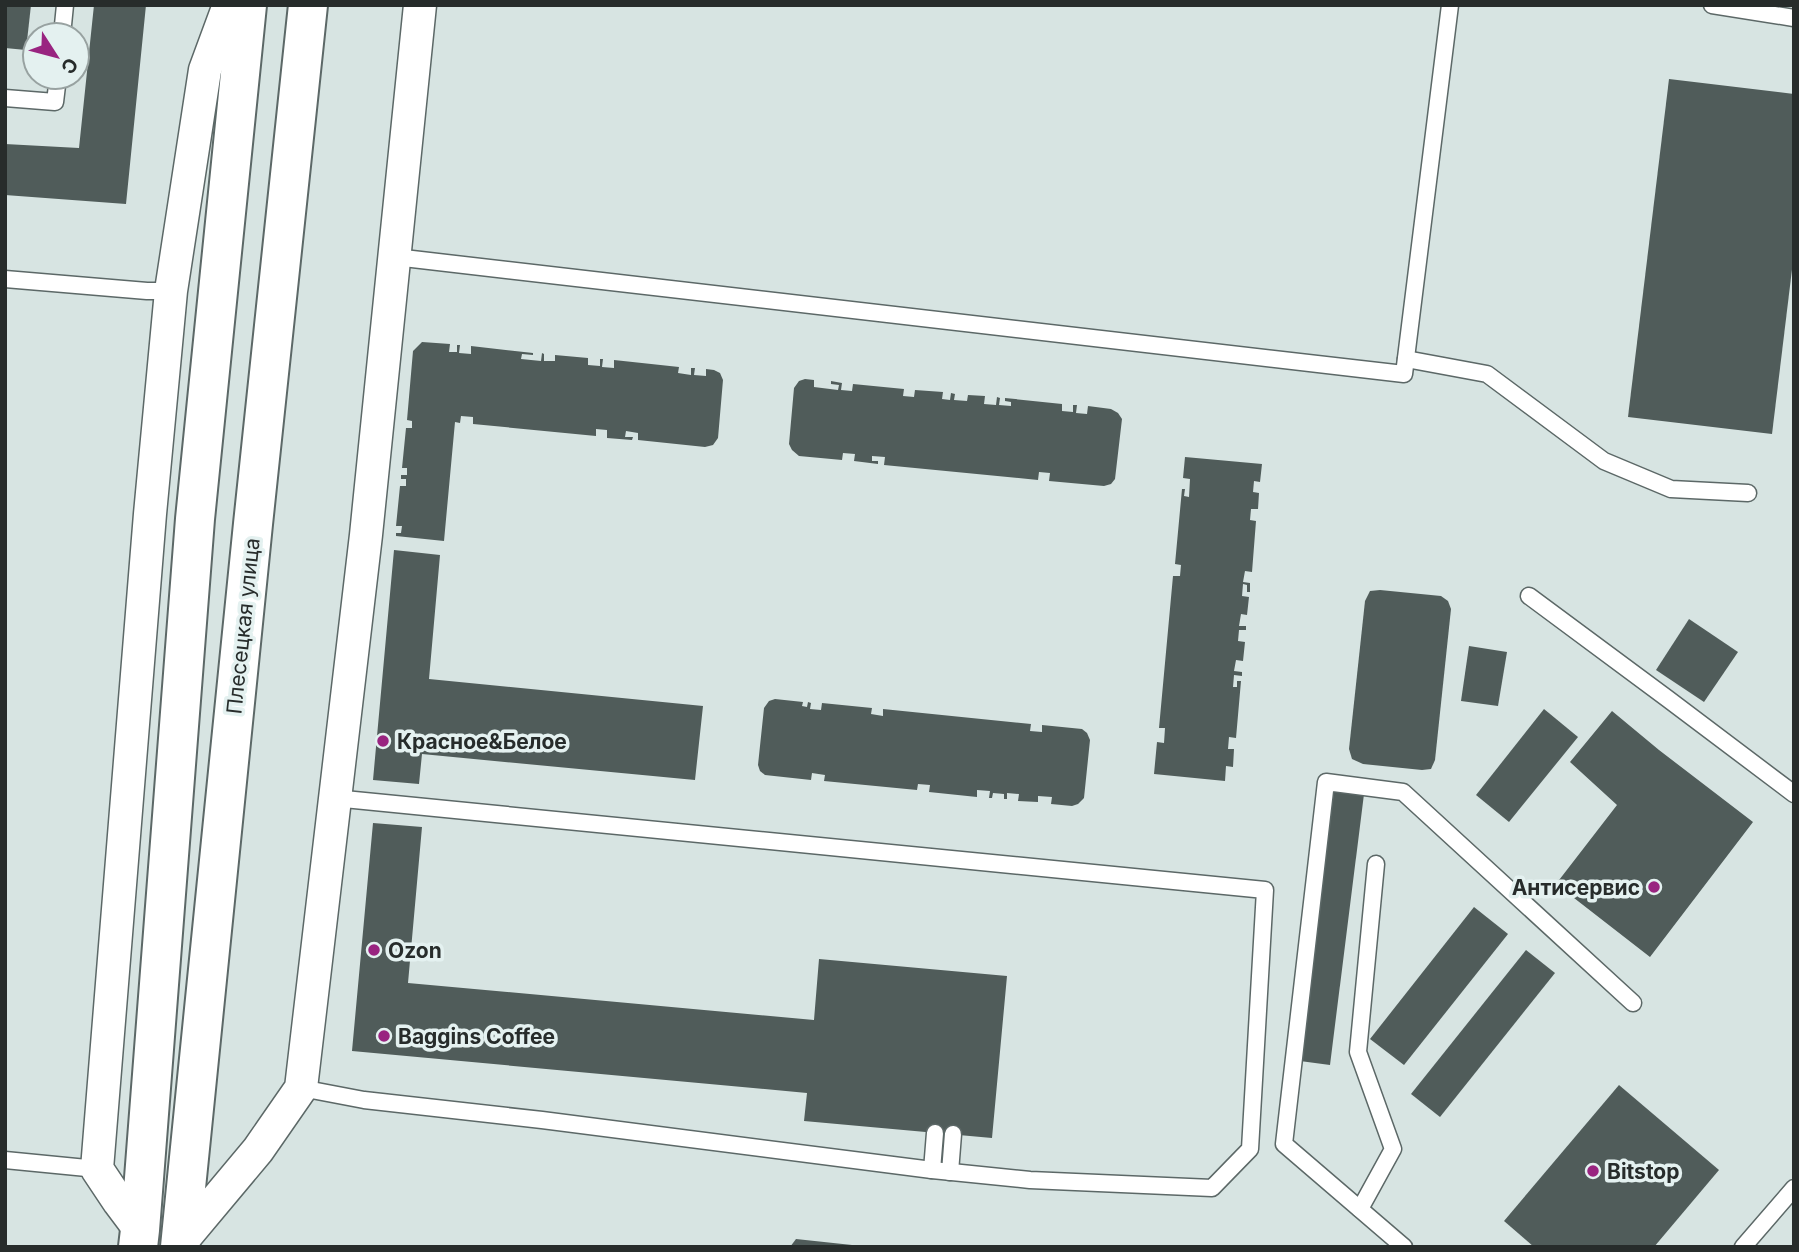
<svg xmlns="http://www.w3.org/2000/svg" width="1799" height="1252" viewBox="0 0 1799 1252" font-family="Inter,sans-serif">
<style>
.building{fill:#505c5a}
.lines{fill:none;stroke-linecap:round;stroke-linejoin:round}
.lane-casing{stroke:#5c6867;stroke-width:19}
.street-casing{stroke:#5c6867;stroke-width:35}
.secondary-casing{stroke:#5c6867;stroke-width:42}
.lane{stroke:#fff;stroke-width:16}
.street{stroke:#fff;stroke-width:32}
.secondary{stroke:#fff;stroke-width:38}
.poi-dot{fill:#992480;stroke:#e4f1f0;stroke-width:2.5}
.labels{text-anchor:middle;dominant-baseline:central;stroke-width:7;stroke-linejoin:round;paint-order:stroke}
.street-label{font-size:21px;fill:#272c2b;stroke:#e4f1f0}
.poi-label{font-size:21px;font-weight:bold;fill:#272c2b;stroke:#e4f1f0;text-anchor:start}
</style>
<rect width="100%" height="100%" fill="#d7e4e2"/>
<g class="building">
<path d="M5,5H31L26,50L5,48Z"/>
<path d="M94,5H146L126,204L5,195V144L79,148Z"/>
<path d="M1669,79L1794,94V253L1772,434L1628,417Z"/>
<path d="M422,342L450,344L449,352H457V345H460L459,353L471,354V346L533,353V355L522,354L521,359L541,361L542,353L544,354V361H555V355L588,358V365L600,366V359H603L602,367L614,368V360L679,367L678,373L691,375V368H695L694,375L706,376V369L714,370L720,373L723,380L718,438L713,445L705,447L638,440V433L626,431L625,437H633L632,440L607,438V430L596,429V436L473,424V417L461,416L460,423L455,422L444,541L396,536V533H401L402,526H396L400,486H406V479H401V475H407V468H402L406,428H412V421L407,420L413,351Z"/>
<path d="M805,379L814,380V387L838,390L839,385L831,384V381L842,383L841,390L852,391L853,384L904,389L903,396L914,397L915,390L943,392L942,399L950,400L951,393L955,394L954,400L967,401L968,395L985,396L984,404L996,405L997,397L1000,398L999,405L1011,406V402L1005,401V398L1062,404V411L1073,412V405H1077L1076,413L1087,414L1088,406L1111,409L1118,413L1122,419L1115,479L1111,484L1104,486L1049,481L1050,473L1039,472L1038,480L884,465L885,457L872,456V461H878V464L854,461L855,454L843,453L842,460L799,456L792,450L789,444L794,388L799,381Z"/>
<path d="M1185,457L1262,464L1260,482L1254,481L1253,492L1259,493L1258,509H1251L1250,520L1256,521L1252,572L1245,571L1243,582L1250,583V592H1247V585L1243,584L1242,596L1249,597L1247,615L1241,614L1239,626H1246V630H1239L1238,641L1245,642L1243,661L1236,660L1234,671L1242,672V676L1234,675L1233,687H1237V681H1241L1236,738L1229,737L1228,749H1234L1233,767L1226,766L1225,781L1154,774L1157,742L1164,743L1165,728H1159L1173,576H1180L1181,565L1175,564L1182,489H1185L1184,496L1189,497L1190,479L1183,478Z"/>
<path d="M394,550L440,555L429,679L703,706L695,780L422,754L419,784L373,780Z"/>
<path d="M1380,590L1441,596L1448,601L1451,609L1435,760L1431,769L1422,770L1363,764L1352,759L1349,749L1365,601L1370,591Z"/>
<path d="M1689,619L1738,652L1704,702L1656,670Z"/>
<path d="M1469,646L1507,652L1498,706L1461,701Z"/>
<path d="M775,699L803,702L802,706L807,707L808,702L811,703L810,709L821,710L822,703L872,708L871,714L883,716V709L1031,724L1030,731L1042,732V725L1082,729L1087,733L1090,740L1084,798L1078,804L1072,806L1051,804L1052,797L1038,796V802L1018,801L1019,794L1007,793V799H1004V794L993,793L992,798H989L990,791L977,790V797L929,792L930,785L918,784L917,790L824,781L825,775L812,773L811,780L765,775L760,771L758,765L764,708L769,701Z"/>
<path d="M1544,709L1578,737L1509,822L1476,795Z"/>
<path d="M1612,711L1659,750L1753,822L1650,957L1556,884L1617,805L1570,762Z"/>
<path d="M1334,790L1364,794L1330,1065L1300,1061Z"/>
<path d="M373,823L422,827L408,983L814,1020L819,959L1007,976L992,1138L804,1121L807,1093L352,1051Z"/>
<path d="M1474,907L1508,934L1404,1065L1370,1039Z"/>
<path d="M1526,950L1555,973L1440,1117L1411,1094Z"/>
<path d="M1619,1085L1719,1170L1654,1247H1534L1504,1221Z"/>
<path d="M796,1239L852,1245V1247H790Z"/>
</g>
<g class="lines">
<g class="lane-casing">
<g id="lane">
<path d="M1712,5L1794,18"/>
<path d="M62,35L65,5"/>
<path d="M5,98L55,102L58,77"/>
<path d="M395,257L1404,374L1450,5"/>
<path d="M5,279L147,291H171"/>
<path d="M1406,359L1487,374L1604,461L1671,489L1748,493"/>
<path d="M1529,596L1668,699L1794,794"/>
<path d="M301,1088L364,1100L542,1120L932,1170L1030,1180L1212,1188L1250,1149L1265,890L334,798"/>
<path d="M5,1160L97,1169"/>
<path d="M932,1170L935,1133"/>
<path d="M950,1172L953,1134"/>
<path d="M1360,1209L1393,1149L1358,1052L1376,864"/>
<path d="M1404,1247L1284,1144L1326,782L1403,792L1633,1003"/>
<path d="M1743,1247L1794,1188"/>
</g>
</g>
<g class="street-casing">
<g id="street">
<path d="M140,1230L119,1202L97,1169L150,514L171,291L205,70L229,5"/>
<path d="M181,1242L258,1150L301,1088L366,535L420,5"/>
</g>
</g>
<g class="secondary-casing">
<g id="secondary">
<path d="M138,1247L140,1230L195,519L247,5"/>
<path d="M180,1247L253,524L308,5"/>
</g>
</g>
<use href="#lane" class="lane"/>
<use href="#street" class="street"/>
<use href="#secondary" class="secondary"/>
</g>
<g class="poi-dot">
<circle cx="383" cy="741" r="7"/>
<circle cx="1654" cy="887" r="7"/>
<circle cx="374" cy="950" r="7"/>
<circle cx="384" cy="1036" r="7"/>
<circle cx="1593" cy="1171" r="7"/>
</g>
<g class="labels">
<g class="street-label">
<text transform="translate(243 626) rotate(-84)">Плесецкая улица</text>
</g>
<g class="poi-label">
<text x="397" y="741">Красное&amp;Белое</text>
<text x="1640" y="887" text-anchor="end">Антисервис</text>
<text x="388" y="950">Ozon</text>
<text x="398" y="1036">Baggins Coffee</text>
<text x="1607" y="1171">Bitstop</text>
</g>
</g>
<rect width="1799" height="1252" fill="none" stroke="#272c2b" stroke-width="14"/>
<g transform="translate(56 56) rotate(126)"><circle r="33" fill="#e4f1f0" stroke="#98a2a1" stroke-width="2"/>
<path d="M0-5L12 26L0 18L-12 26Z" fill="#992480"/>
<text y="-10" font-size="19" font-weight="bold" text-anchor="middle" fill="#272c2b">С</text>
</g>
</svg>
